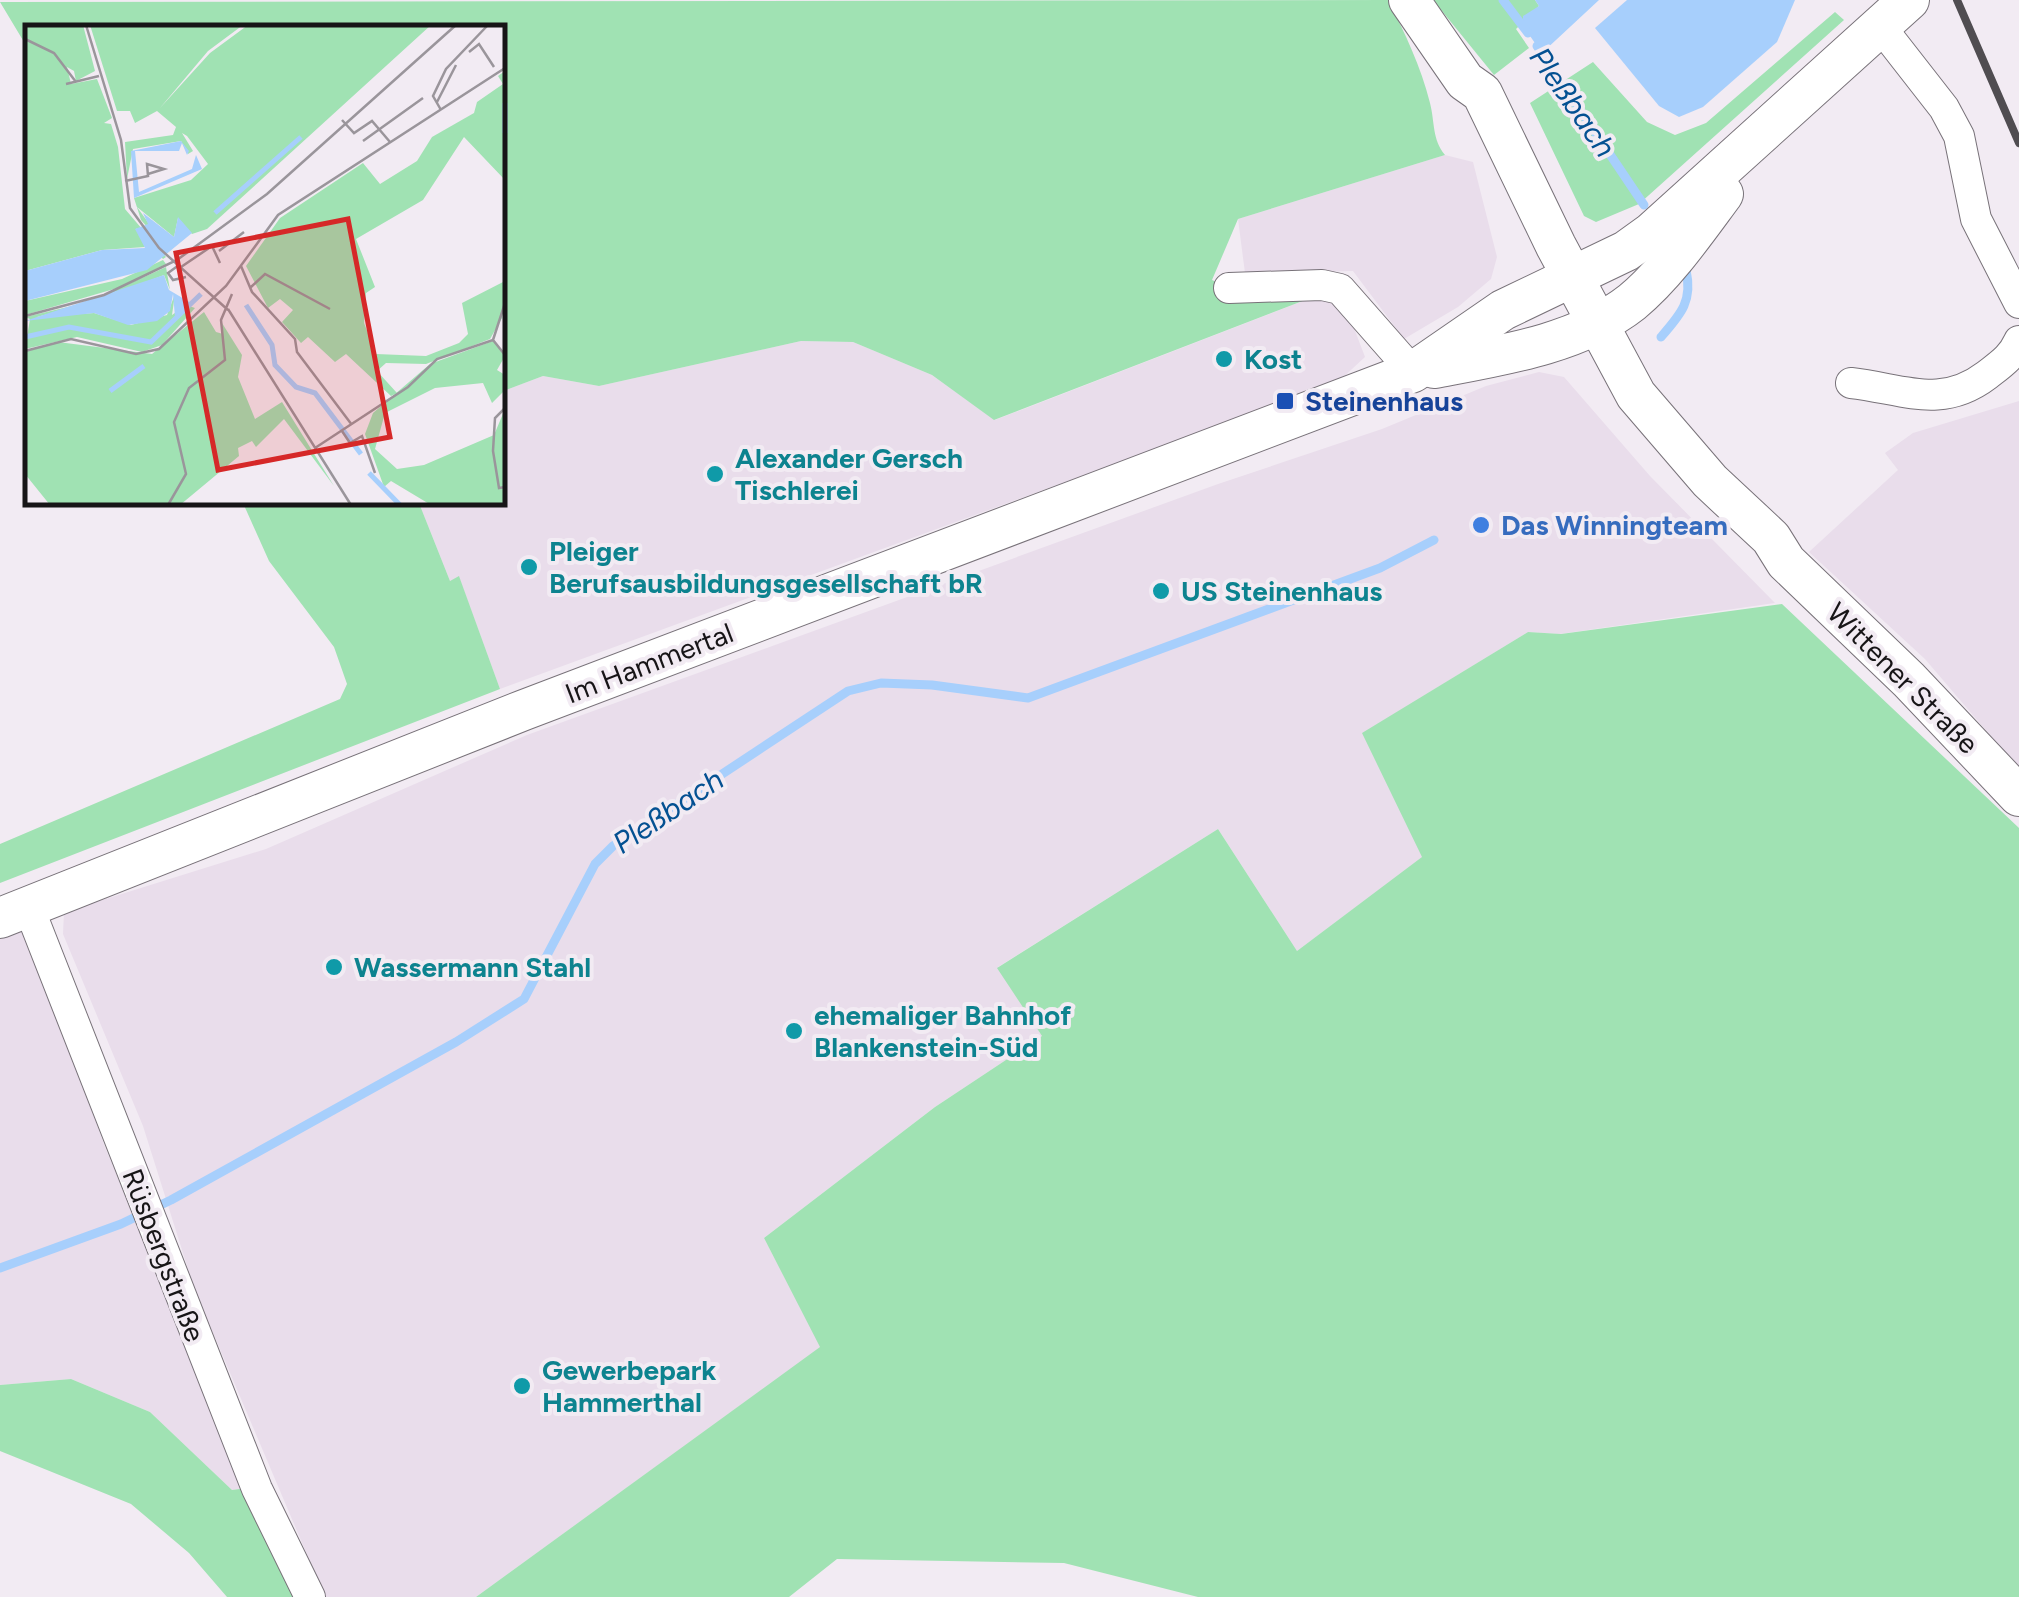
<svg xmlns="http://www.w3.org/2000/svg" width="2019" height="1597" viewBox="0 0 2019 1597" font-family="Figtree,sans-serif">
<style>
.built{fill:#e9ddeb}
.green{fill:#a0e2b3}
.water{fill:#a7cffc}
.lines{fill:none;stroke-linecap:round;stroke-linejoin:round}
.stream{stroke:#a7cffc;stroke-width:9}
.street-casing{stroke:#787279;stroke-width:32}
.secondary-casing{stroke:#787279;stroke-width:42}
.street{stroke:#fff;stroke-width:30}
.secondary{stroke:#fff;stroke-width:40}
.rail{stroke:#504d51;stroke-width:8}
.culture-dot{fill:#0f9aa8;stroke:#f2ebf3;stroke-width:4}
.transit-dot{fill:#1a4fb4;stroke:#f2ebf3;stroke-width:4}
.shop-dot{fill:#3f7fe0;stroke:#f2ebf3;stroke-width:4}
.labels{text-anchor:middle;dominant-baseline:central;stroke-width:8;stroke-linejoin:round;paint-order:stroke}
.culture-label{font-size:28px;font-weight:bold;fill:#0d838f;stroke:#f2ebf3;text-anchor:start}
.transit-label{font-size:28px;font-weight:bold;fill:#164399;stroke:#f2ebf3;text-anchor:start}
.shop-label{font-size:28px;font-weight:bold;fill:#366cbe;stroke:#f2ebf3;text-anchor:start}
.street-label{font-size:28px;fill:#171517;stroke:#f2ebf3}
.water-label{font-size:30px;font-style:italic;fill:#045192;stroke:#f2ebf3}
.inset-river{fill:none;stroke:#a7cffc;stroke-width:5}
.inset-road{fill:none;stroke:#9a959b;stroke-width:2.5}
.view{fill:#d62828;fill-opacity:0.15;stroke:#d62828;stroke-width:5}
.inset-edge{fill:none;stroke:#171517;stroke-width:5}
</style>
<rect width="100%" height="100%" fill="#f2ebf3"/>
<g class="built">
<path d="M1445,155L1473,162L1497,257L1491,279L1458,307L1404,339L1353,271L1245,273L1238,219Z"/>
<path d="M1326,292L1349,315L1365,357L1338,382L500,689L459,577L450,581L419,503L502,502L503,391L543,376L599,386L801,341L853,342L932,375L995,420Z"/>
<path d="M1539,372L1564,377L1650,476L1775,603L1560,634L1528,632L1363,733L1423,857L1297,951L1218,829L998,967L1042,1036L935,1107L764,1238L821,1347L476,1597H325L194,1288L143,1126L63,934L64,912L266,849L527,735L1218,484L1382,429L1486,386Z"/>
<path d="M2019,401V769L1925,659L1809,552L1898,470L1885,453L1913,433Z"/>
<path d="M24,926L105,1147L247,1488L232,1490L150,1412L71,1379L0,1385V933Z"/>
</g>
<g class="green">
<path d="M1388,0C1405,33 1421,67 1430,103C1435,123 1432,139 1445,155L1238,219L1212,280L1237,291L1313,297L994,420L932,375L853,342L801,341L599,386L543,376L503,391L502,28H28L27,47L0,2Z"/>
<path d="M1433,0H1535L1539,6L1516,29L1529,48L1494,75Z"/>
<path d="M1835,12L1844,20L1639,204L1596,222L1584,216L1530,103L1593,62L1647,122L1675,135L1706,123Z"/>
<path d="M243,503H419L450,581L459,576L500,689L0,883V844L340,699L347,684L334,647L269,561Z"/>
<path d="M1782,604L2019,828V1597H1198L1064,1563L837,1559L789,1597H476L820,1347L764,1238L935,1107L1042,1036L997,968L1218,829L1297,951L1422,857L1362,733L1528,632L1561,634Z"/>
<path d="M71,1379L150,1412L232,1490L247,1488L296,1597H227L189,1553L131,1504L0,1451V1385Z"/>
</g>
<g class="water">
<path d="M1535,0H1599L1542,53L1523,26V16L1539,6Z"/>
<path d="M1627,0H1795L1777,42L1703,107L1679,117L1659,106L1595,28Z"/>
</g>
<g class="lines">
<g class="stream">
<path d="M1503,0L1528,33"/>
<path d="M1537,46L1644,205"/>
<path d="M1661,337C1681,314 1693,301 1686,270"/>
<path d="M0,1268L121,1224L171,1200L456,1042L524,999L595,864L613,846L848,691L881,683L932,685L1028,698L1380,568L1434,540"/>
</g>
<g class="street-casing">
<g id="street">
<path d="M1880,26L1944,108L1959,136L1976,219L2019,303"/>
<path d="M1229,288L1322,285L1340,289L1413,372"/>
<path d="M1851,383C1904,389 1941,410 1987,375C2001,364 2012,357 2019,341"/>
<path d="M29,908L257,1489L310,1597"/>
</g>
</g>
<g class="secondary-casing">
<g id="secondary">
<path d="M1409,0L1465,81L1482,93L1556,246L1636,395L1710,481L1771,538L1786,562L1909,680L2019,796"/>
<path d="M1434,368C1498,356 1579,344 1632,302C1666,274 1697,229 1723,194"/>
<path d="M0,918L524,710L1413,372L1503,310L1626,251L1651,233L1909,0"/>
</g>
</g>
<use href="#street" class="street"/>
<use href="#secondary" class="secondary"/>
<path class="rail" d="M1957,0L2019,143"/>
</g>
<g class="culture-dot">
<circle cx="1224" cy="359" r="10"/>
<circle cx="715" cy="474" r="10"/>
<circle cx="529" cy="567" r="10"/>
<circle cx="1161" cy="591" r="10"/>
<circle cx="334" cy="967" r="10"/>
<circle cx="794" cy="1031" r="10"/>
<circle cx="522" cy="1386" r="10"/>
</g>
<rect class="transit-dot" x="1275" y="391" width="20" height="20" rx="5"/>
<circle class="shop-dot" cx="1481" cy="525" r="10"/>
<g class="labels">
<g class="culture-label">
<text x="1244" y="359">Kost</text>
<text x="735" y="458">Alexander Gersch<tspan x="735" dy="32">Tischlerei</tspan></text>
<text x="549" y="551">Pleiger<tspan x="549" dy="32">Berufsausbildungsgesellschaft bR</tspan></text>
<text x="1181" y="591">US Steinenhaus</text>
<text x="354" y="967">Wassermann Stahl</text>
<text x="814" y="1015">ehemaliger Bahnhof<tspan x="814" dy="32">Blankenstein-Süd</tspan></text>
<text x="542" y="1370">Gewerbepark<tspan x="542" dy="32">Hammerthal</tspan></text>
</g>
<g class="transit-label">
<text x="1305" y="401">Steinenhaus</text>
</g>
<g class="shop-label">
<text x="1501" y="525">Das Winningteam</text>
</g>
<g class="street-label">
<text transform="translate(649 663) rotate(-21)">Im Hammertal</text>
<text transform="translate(1903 678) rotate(45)">Wittener Straße</text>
<text transform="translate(164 1255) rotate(69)">Rüsbergstraße</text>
</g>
<g class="water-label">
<text transform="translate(1573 102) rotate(55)">Pleßbach</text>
<text transform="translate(668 811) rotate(-34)">Pleßbach</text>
</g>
</g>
<g transform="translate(25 25)">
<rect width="480" height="480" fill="#f2ebf3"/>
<path d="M0,0H58L70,46L51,56L49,46L42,42L46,59L72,54L87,93L79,98L86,99L93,122L100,184L141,232L138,234L111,203L120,222L77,225L0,246ZM65,0H218L183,26L135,83L185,28L223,0H406L182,204L167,209L153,193L149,212L112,182L145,228L116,195L109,173L166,155L183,139L162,111L157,108L168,126L163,129L156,116L108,124L102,154L100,117L148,110L151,102L132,86L110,98L105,86H92ZM480,46V155L439,112L398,175L331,214L350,262L341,268L339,298L351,329L401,331L434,318L443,309L437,278L480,256L477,293L465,314L401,339L361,338L352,346L372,368L366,371L321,329L310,337L283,312L276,318L257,297L268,285L255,274L243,283L221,241L255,193L338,138L355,159L392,136L407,112L449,88L452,77L478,59L473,51ZM138,235L141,239L96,262L0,290V276L97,254ZM141,242L145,265L139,250L75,275L12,292L69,288L106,300L142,290L150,269L147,290L161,280L170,283L137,320L117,327L52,312L0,324L5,294L0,292L64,277ZM179,287L191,307L198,309L197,298L217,330L213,352L230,394L257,377L309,461L259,394L231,422L227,416L213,423L214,431L155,480H25L0,449V327L33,317L127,329ZM468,316L480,331L472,345L480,350V365L467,378L458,358L410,363L360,388L350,424L372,444L399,440L469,410L480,384V480H406L366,456L359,462L340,409L348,388L405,339Z" fill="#a0e2b3"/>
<path d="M156,116L164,126L162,130L157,118L154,126H110L114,167L167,144L171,130L177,144L109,173L106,126ZM118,188L149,212L153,192L167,208L122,245L0,276V246L77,225L120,223L110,204L123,199ZM139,250L144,265L166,278L150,292L148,269L145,286L132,296L103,300L69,288L0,296Z" fill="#a7cffc"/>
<path class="inset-river" d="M480,78V108M190,188L276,112M221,280L247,320L250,340L271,362L290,368L336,429M0,312L44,302L126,317L176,269M85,366L119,341M344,448L375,480"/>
<path class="inset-road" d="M61,0L96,115L105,183L134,223L203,285M0,14L29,28L51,57M444,27L454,19L469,42M41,59L74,51M412,77L431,40M416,85L408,71L421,44L463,0M317,95L329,108L347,96L365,117M338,116L398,73M100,156L123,151L122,139L139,144L123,149M194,226L219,207M154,240L143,248L148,255L161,252M216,241L227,267L270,314L272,327L327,400M156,242L187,221L195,238M226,262L240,249L305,284M203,284L326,480M0,291L79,270L152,235L242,169L431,0M468,315L480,278M0,326L46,314L111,329L134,324L201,261L253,190L480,43M480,383L470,393L468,426L474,463L480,462M317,406L325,418L337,411L350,448M290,423L383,362L412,334L468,315L480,330M143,480L161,449L149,397L164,363L200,335L196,295L207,269"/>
<path class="view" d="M323,194L365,412L193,445L151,228Z"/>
<rect width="480" height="480" class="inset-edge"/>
</g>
</svg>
